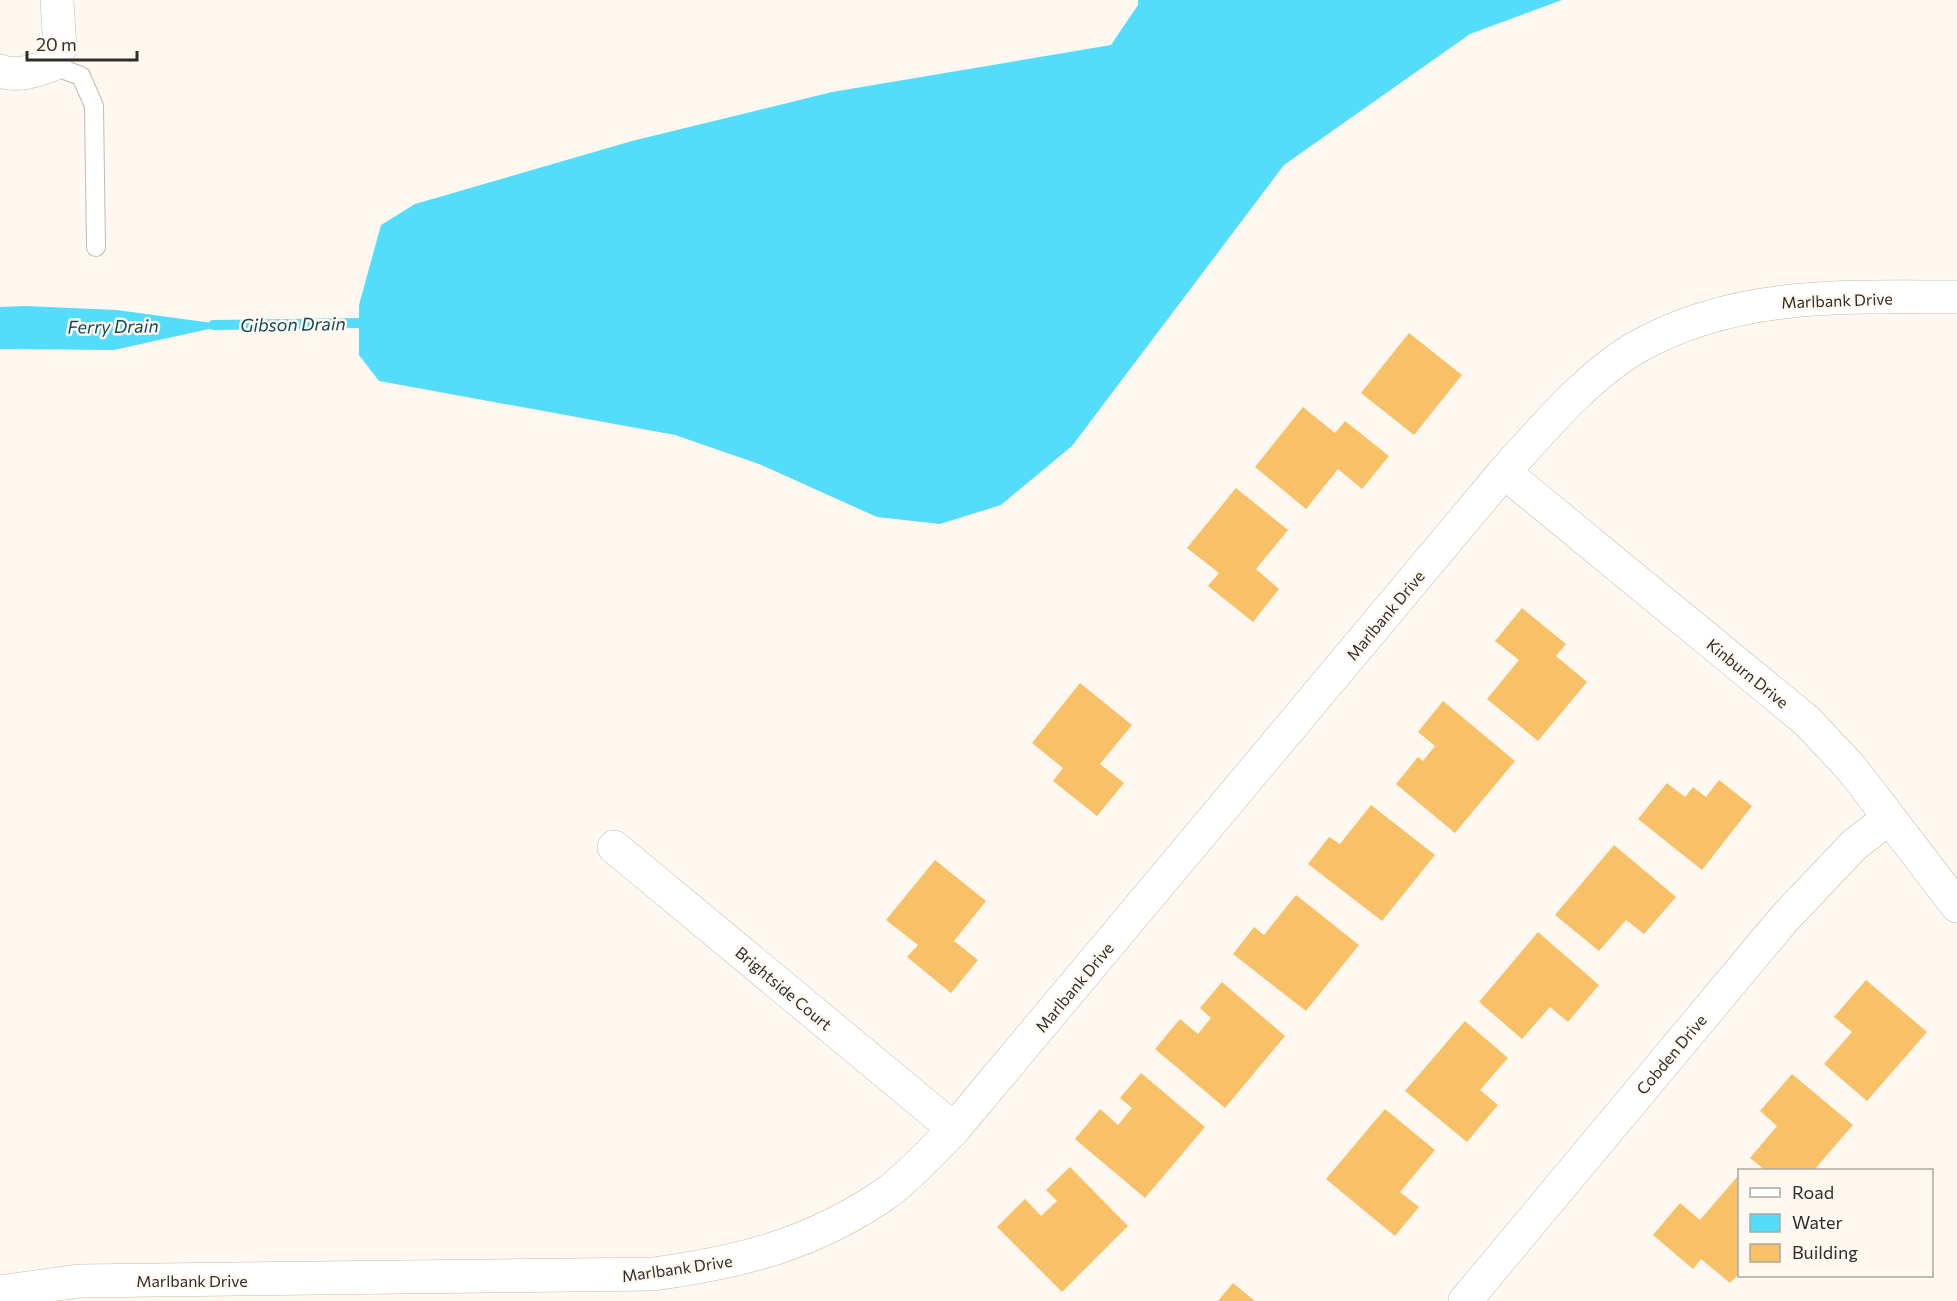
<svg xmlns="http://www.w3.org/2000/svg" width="1957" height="1301" viewBox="0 0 1957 1301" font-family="Commissioner,sans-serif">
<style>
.water{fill:#53ddfb}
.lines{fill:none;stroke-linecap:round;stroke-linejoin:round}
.stream{stroke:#53ddfb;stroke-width:10}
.building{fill:#f8c067}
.lane-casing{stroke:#c4baad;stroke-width:20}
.street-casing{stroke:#c4baad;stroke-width:34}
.lane{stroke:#fff;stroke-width:18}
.street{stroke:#fff;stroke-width:33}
.labels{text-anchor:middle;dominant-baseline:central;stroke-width:5;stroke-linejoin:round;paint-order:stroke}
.street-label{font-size:16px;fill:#312d28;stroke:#fef8f0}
.water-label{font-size:18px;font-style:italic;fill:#0e4a57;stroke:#fef8f0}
</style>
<rect width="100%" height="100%" fill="#fef8f0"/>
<g class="water">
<path d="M1138,0H1562L1470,34L1284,165L1072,446L1001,505L940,524L877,517L759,464L675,435L379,381L359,355V305L381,225L415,204L632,141L832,92L1111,45L1138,5Z"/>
<path d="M26,306L117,310L227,325L114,350L0,349V307Z"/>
</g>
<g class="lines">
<path class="stream" d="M213,325L359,323"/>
</g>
<g class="building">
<path d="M1409,333L1462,375L1414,435L1361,393Z"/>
<path d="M1303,407L1335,433L1345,421L1389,456L1362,489L1338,469L1306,509L1255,467Z"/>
<path d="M1236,488L1288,530L1256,569L1279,589L1253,622L1208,586L1219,573L1187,548Z"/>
<path d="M1522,608L1566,644L1556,656L1587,682L1538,741L1487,699L1519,660L1495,641Z"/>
<path d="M1080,683L1132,725L1100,764L1124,783L1097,816L1053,781L1063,768L1032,743Z"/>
<path d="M1443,701L1515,761L1455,833L1396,784L1418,757L1423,761L1435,746L1418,732Z"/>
<path d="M1719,780L1752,806L1702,870L1638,819L1667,783L1685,797L1693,787L1706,797Z"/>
<path d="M1371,805L1435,855L1382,921L1308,864L1329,837L1340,844Z"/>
<path d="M1614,845L1676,897L1644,934L1626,920L1599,951L1555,915Z"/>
<path d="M935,860L986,901L954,941L978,960L951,993L907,957L918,945L886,920Z"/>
<path d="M1296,895L1359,945L1306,1011L1233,954L1254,927L1264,935Z"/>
<path d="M1538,932L1599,985L1568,1022L1550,1007L1522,1039L1479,1002Z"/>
<path d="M1866,980L1927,1032L1867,1101L1824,1064L1852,1032L1834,1017Z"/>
<path d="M1222,982L1285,1036L1225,1108L1155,1049L1180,1019L1198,1034L1211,1018L1200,1008Z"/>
<path d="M1465,1021L1508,1058L1480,1090L1498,1105L1467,1142L1405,1091Z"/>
<path d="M1141,1073L1205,1127L1145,1198L1075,1139L1100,1109L1118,1125L1132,1108L1120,1098Z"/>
<path d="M1792,1074L1853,1125L1814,1170H1765L1750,1158L1777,1126L1760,1111Z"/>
<path d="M1385,1109L1435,1150L1400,1192L1419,1207L1395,1236L1326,1179Z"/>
<path d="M1070,1167L1128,1226L1062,1292L997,1227L1025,1199L1041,1216L1057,1201L1046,1190Z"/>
<path d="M1737,1177L1740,1179V1273L1730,1283L1701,1259L1693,1269L1653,1235L1680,1203L1700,1220Z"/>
<path d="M1233,1283L1255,1301H1218Z"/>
</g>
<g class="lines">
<g class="lane-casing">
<path id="lane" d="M51,65L81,76L94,106L96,247"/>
</g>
<g class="street-casing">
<g id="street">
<path d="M0,71C17,77 35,71 51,65L60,48L57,0"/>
<path d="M1504,472L1807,721L1852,769L1957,906"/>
<path d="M614,847L954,1129"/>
<path d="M0,1292L79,1281L653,1274C741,1262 814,1244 888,1192C912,1174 933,1150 954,1129L1504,472C1541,431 1588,375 1637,347C1737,291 1846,297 1957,297"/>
<path d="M1465,1301L1783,920L1854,845L1889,818"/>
</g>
</g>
<use href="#lane" class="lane"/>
<use href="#street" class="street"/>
</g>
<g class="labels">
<g class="street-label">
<text transform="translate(1837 300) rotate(-2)">Marlbank Drive</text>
<text transform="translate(1385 615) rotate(-50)">Marlbank Drive</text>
<text transform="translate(1748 673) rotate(39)">Kinburn Drive</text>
<text transform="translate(1074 987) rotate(-50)">Marlbank Drive</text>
<text transform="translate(784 988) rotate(40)">Brightside Court</text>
<text transform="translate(1671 1054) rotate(-50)">Cobden Drive</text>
<text transform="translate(677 1268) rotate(-8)">Marlbank Drive</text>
<text x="192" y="1280">Marlbank Drive</text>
</g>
<g class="water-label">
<text transform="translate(293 324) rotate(-1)">Gibson Drain</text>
<text transform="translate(113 326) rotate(-1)">Ferry Drain</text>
</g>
</g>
<rect x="1738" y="1169" width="195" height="108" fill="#fef8f0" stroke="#aca7a0" stroke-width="1.5"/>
<rect x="1750" y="1188" width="30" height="9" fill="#ffffff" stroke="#aca7a0" stroke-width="1.5"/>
<text x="1792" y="1199" font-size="18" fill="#312d28">Road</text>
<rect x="1750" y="1214" width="30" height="18" fill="#53ddfb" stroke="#aca7a0" stroke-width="1.5"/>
<text x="1792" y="1229" font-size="18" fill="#312d28">Water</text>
<rect x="1750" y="1244" width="30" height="18" fill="#f8c067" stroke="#aca7a0" stroke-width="1.5"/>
<text x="1792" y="1259" font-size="18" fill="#312d28">Building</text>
<path d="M27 51v9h110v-9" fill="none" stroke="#312d28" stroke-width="3"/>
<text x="36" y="51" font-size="18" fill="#312d28" stroke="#fef8f0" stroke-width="4.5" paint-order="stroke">20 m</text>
</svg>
